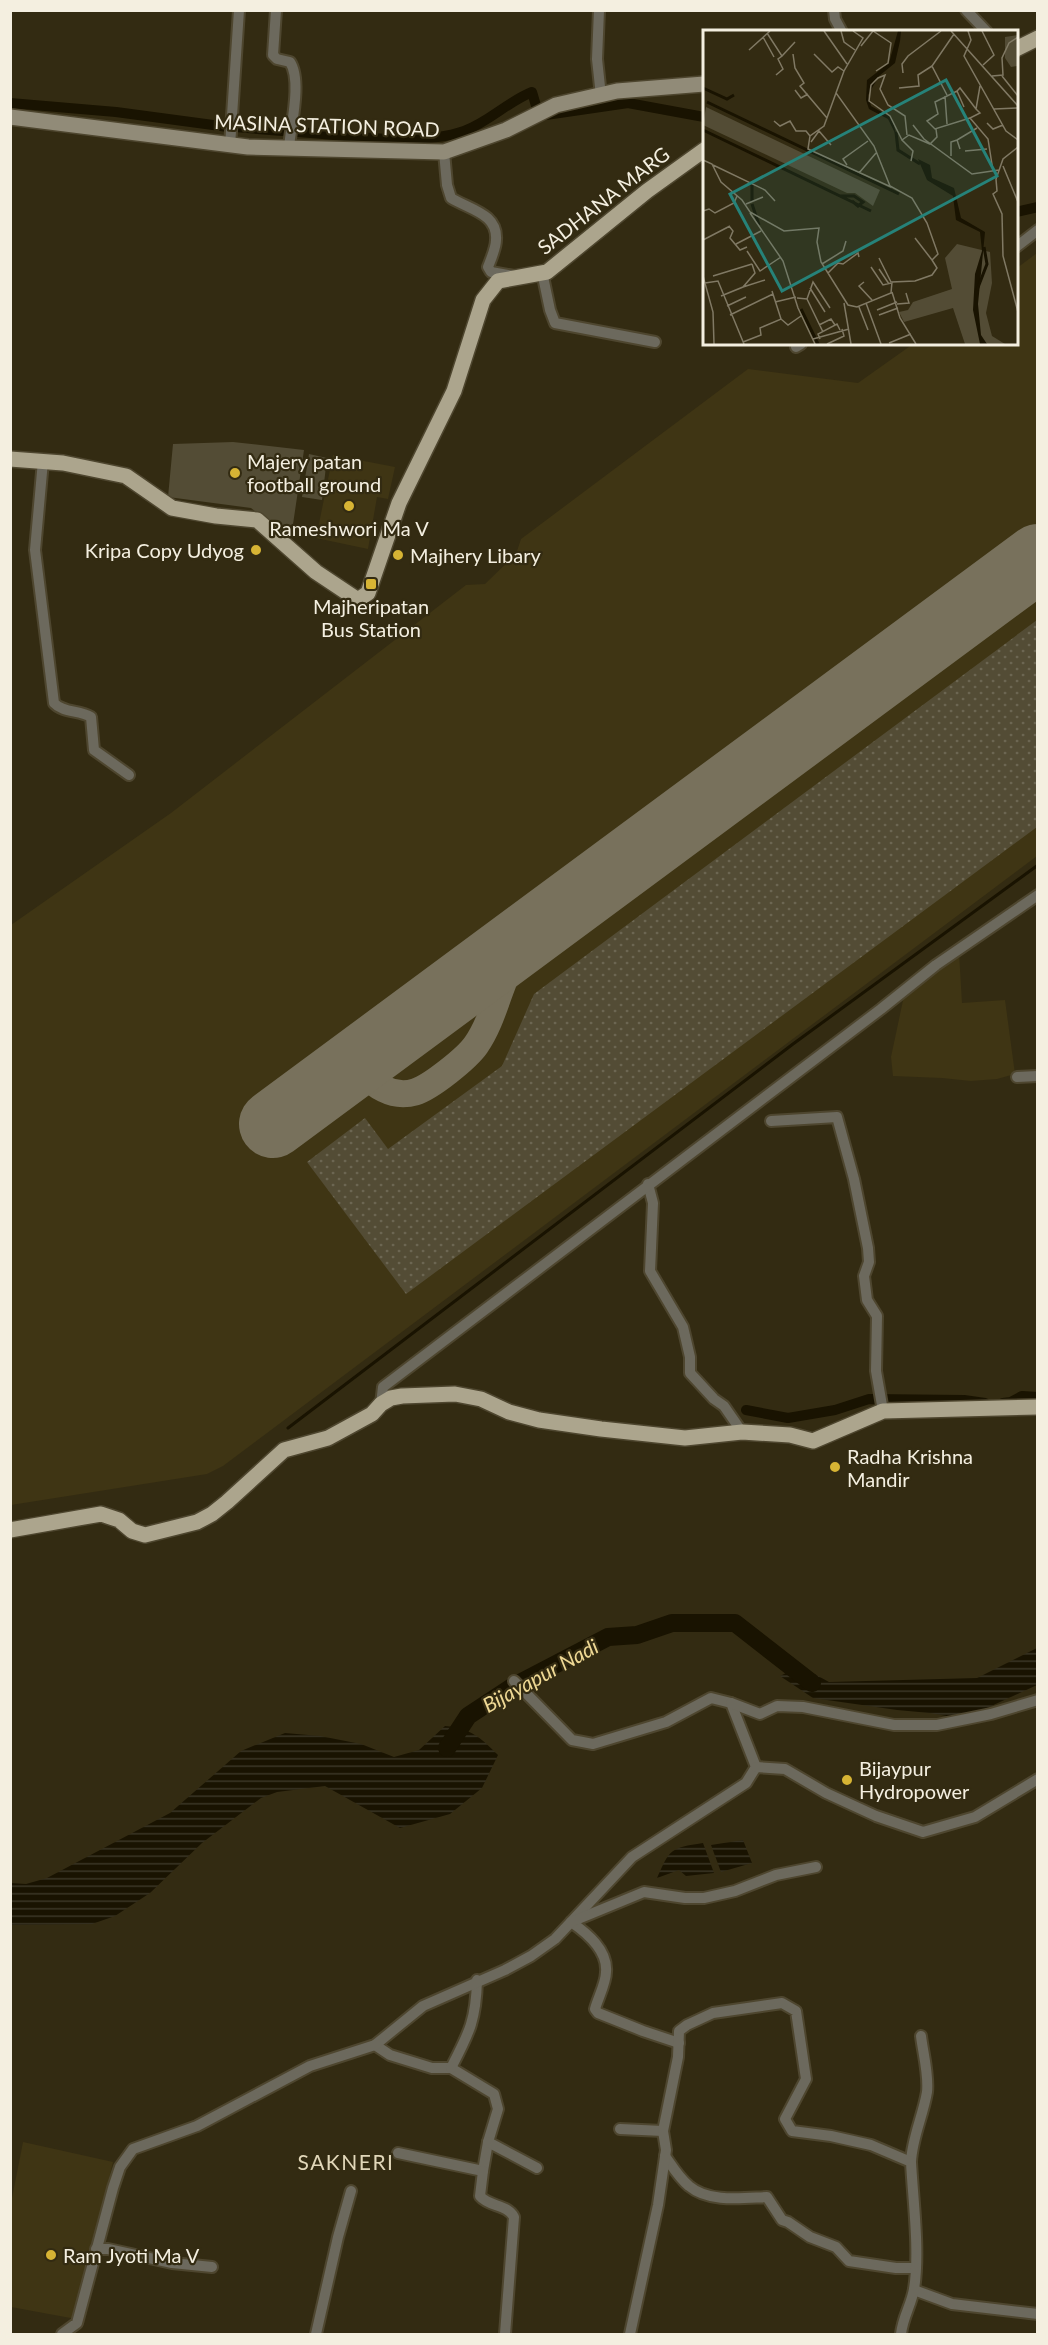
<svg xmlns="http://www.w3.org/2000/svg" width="1048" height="2345" viewBox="0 0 1048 2345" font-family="Lato,sans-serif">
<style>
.built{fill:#3f3514}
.green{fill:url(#green-dots)}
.pitch{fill:#534c35}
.water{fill:url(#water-rules)}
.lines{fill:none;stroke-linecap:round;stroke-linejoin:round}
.stream{stroke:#191301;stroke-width:3}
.canal{stroke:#191301;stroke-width:10}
.river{stroke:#191301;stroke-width:18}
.taxiway{stroke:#78715c;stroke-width:27}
.runway{stroke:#78715c;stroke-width:68}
.street-casing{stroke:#4e462f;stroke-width:14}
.secondary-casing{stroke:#4e462f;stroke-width:18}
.primary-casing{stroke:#4e462f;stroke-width:18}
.street{stroke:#6c695d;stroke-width:10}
.secondary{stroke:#918b78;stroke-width:15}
.primary{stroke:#aca58d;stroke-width:15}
.poi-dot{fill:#d7b434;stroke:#332b12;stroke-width:2}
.labels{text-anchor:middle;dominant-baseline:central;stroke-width:4.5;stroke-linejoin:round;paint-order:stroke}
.street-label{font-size:20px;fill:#f4efe0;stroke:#332b12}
.poi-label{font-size:20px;fill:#f4efe0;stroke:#332b12;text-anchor:start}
.water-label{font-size:21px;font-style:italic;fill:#eed894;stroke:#332b12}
.neighbourhood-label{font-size:21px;letter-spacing:1.5px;fill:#e1d7b9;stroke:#332b12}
.inset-river{fill:none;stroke:#191301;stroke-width:3}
.inset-road{fill:none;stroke:#807964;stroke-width:1.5}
.view{fill:#268279;fill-opacity:0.15;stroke:#268279;stroke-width:3}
.inset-edge{fill:none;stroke:#f4efe0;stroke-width:3}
</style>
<defs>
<pattern id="green-dots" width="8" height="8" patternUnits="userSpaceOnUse" patternTransform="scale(1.5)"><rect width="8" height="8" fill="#534c35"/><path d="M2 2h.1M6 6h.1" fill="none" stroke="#6c6652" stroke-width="1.8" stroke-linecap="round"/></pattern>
<pattern id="water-rules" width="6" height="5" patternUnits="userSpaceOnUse" patternTransform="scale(1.5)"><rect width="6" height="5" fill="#191301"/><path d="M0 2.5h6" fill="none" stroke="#3b3626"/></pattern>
</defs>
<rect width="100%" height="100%" fill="#332b12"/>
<g class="built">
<path d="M1037,253V856L223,1466L207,1474L11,1505V925L171,813L466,585L485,584L516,554L521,539L748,369L858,383L913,344H1016L1017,268Z"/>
<path d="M333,455L395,467L388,499L377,497L368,549L316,538Z"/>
<path d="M959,952L962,1003L1005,1000L1015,1074L997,1079L971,1081L942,1078L893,1076L891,1057L905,991Z"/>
<path d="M23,2142L113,2162L76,2319L11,2307V2203Z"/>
</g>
<path class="green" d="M1037,620V827L406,1294L307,1162L365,1118L388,1149L502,1066L534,994Z"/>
<g class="pitch">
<path d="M233,442L304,450L292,531L274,526L251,508L168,497L173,444Z"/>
<path d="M309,454L327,458L322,500L302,497Z"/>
</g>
<g class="water">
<path d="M1037,1648V1685L963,1719L930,1713L897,1710L813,1698L780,1676L800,1666L829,1682L977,1678Z"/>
<path d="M445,1726C472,1729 480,1737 498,1755L482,1788L450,1814L400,1828L325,1786L277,1792L261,1798L202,1843L150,1893L115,1916L92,1924L11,1925V1883L26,1884L47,1878L170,1813L241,1751L285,1733L320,1736L361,1744L394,1757L419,1750Z"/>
<path d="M743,1840L752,1863L721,1872L711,1845Z"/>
<path d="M703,1843L714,1873L686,1876L679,1870L657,1878C670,1849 670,1848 703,1843Z"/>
</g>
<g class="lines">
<path class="stream" d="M288,1428L793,1044L1038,865"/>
<g class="canal">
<path d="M10,103L116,112L228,127"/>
<path d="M235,127L282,131"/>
<path d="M298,132C346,135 419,147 464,131C489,122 507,102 532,92L539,116L628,103L704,117"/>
<path d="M1016,212L1038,207"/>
<path d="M1003,1403L1011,1402L1022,1396L1038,1397"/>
<path d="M746,1410L788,1418L835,1410L869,1399L964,1400L985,1403"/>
</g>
<path class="river" d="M447,1748L468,1716L512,1687L608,1637L637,1635L672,1623H735L812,1683"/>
<path class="taxiway" d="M438,1002C408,1017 355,1010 363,1061C365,1073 373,1084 384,1089C394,1094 405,1095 415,1092C431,1087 467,1058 476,1045C496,1016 500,978 519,949C526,939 536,931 545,923"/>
<path class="runway" d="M273,1124L1038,558"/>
<g class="street-casing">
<g id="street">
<path d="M276,10L273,55L277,59L290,62C302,80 291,125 289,147"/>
<path d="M599,10L597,59L601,96"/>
<path d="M834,10L835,19L842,32"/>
<path d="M966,10L987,32"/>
<path d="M230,146L239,10"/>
<path d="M444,152L447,185L451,198C471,210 498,214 496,240C496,248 491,259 488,267L491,272L514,276"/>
<path d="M1016,247L1038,230"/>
<path d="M542,272L550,310L555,323L655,342"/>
<path d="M796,347L801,344"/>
<path d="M43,461L35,550L54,703C63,713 79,710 91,717L94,750L129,775"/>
<path d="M1017,1077L1038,1076"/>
<path d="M771,1121L837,1117L854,1179L868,1248L869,1262L864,1276L867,1300L877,1316L876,1371L883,1411"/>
<path d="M648,1184L653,1203L650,1271L683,1327L690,1357V1373L714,1399L724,1406L742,1432"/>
<path d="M381,1404L383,1387L881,1009L936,965L1038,895"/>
<path d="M514,1681L572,1740L593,1744L666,1722L711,1698L731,1703L756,1767L746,1783L632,1857L571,1922C587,1933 608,1950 606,1972C606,1983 598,1998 595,2009L598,2013L643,2031L679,2043"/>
<path d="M731,1703L760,1714L777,1706L803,1707L894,1725H937L991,1714L1038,1700"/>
<path d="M756,1767L785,1769L826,1793L876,1816L923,1832L975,1817L1038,1779"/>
<path d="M375,2045L390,2055L432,2068H451L494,2094L498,2109L488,2142L483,2171L398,2153"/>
<path d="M451,2068C469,2033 476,2021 477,1980"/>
<path d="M620,2129L663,2131"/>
<path d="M488,2142L537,2168"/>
<path d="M665,2156C672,2166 679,2178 689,2186C709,2203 743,2198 767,2197L782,2220L788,2222L810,2237L836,2247L849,2261L896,2268H915"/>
<path d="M911,2162C912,2138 923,2116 927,2092C929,2075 923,2053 921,2036"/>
<path d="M483,2171L480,2196C489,2207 507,2204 514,2217L505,2334"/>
<path d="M96,2249H108L172,2263L212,2267"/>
<path d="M914,2290L952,2304L1038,2314"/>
<path d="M62,2334L77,2323L113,2188L120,2167L133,2149L197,2126L310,2066L375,2045L423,2006L505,1970L531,1956L555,1939L571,1922L644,1892L685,1898H704L735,1891L776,1875L816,1867"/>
<path d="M316,2334L338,2237L351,2191"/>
<path d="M630,2334L658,2205L666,2150L663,2131L678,2057L679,2031L687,2025L713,2013L782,2003L796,2011L806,2079L785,2119L792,2131L831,2136L871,2145L911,2162C913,2200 920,2252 914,2289C911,2306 903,2316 901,2334"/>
</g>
</g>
<g class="secondary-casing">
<path id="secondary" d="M10,117L248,147L444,152L506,130L556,105L617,91L704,84"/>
</g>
<g class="primary-casing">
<g id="primary">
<path d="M1016,49L1038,38"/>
<path d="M10,459L63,463L126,476L172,508L216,516L257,520L316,572L358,600L368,593L399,503L454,391L483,300L498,281L547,272L647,191L704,150"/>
<path d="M10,1530L101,1514L119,1520L132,1531L145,1535L197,1522L212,1514L227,1502L284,1450L328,1438L372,1414L381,1404L391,1398L402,1396L455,1394L481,1399L509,1412L539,1420L601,1429L685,1438L742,1432L790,1435L813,1441L883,1411L1038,1407"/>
</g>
</g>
<use href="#street" class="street"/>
<use href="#secondary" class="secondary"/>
<use href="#primary" class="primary"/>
</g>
<g class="poi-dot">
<circle cx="235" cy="473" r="6"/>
<circle cx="349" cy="506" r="6"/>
<circle cx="256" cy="550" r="6"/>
<circle cx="398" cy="555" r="6"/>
<rect x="365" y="578" width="12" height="12" rx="3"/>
<circle cx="835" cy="1467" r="6"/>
<circle cx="847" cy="1780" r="6"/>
<circle cx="51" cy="2255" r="6"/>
</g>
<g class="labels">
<g class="street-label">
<text transform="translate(327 125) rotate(2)">MASINA STATION ROAD</text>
<text transform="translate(603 200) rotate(-38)">SADHANA MARG</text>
</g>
<g class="poi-label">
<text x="247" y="461">Majery patan<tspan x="247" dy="23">football ground</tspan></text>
<text x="349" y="528" text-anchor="middle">Rameshwori Ma V</text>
<text x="244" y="550" text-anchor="end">Kripa Copy Udyog</text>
<text x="410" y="555">Majhery Libary</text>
<text x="371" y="606" text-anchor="middle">Majheripatan<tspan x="371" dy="23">Bus Station</tspan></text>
<text x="847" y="1456">Radha Krishna<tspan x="847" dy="23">Mandir</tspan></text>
<text x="859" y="1768">Bijaypur<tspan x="859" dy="23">Hydropower</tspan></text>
<text x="63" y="2255">Ram Jyoti Ma V</text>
</g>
<g class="water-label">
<text transform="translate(540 1675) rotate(-29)">Bijayapur Nadi</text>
</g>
<g class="neighbourhood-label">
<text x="346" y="2161">SAKNERI</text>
</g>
</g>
<g transform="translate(703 30)">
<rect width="315" height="315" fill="#332b12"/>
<path d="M3,77L177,160L170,176L152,163H144L0,95ZM254,214L287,222L289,253L283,283L289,306L302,314H262L250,278L201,292L196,282L205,280L210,272L249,259L242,228Z" fill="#534c35"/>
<path d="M315,5V30L314,36L308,37L302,28V7Z" fill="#534c35"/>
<path d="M195,1H198L197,11L192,33L176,46L165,65L168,76L189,88L194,107L185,89L166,79L163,70L164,50L186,33ZM215,129L227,135L229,148L251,158L258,188L282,202L275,274L278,305L284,314H277L270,280L272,244L279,221L277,202L253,190L250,166L224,150Z" fill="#191301"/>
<path class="inset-river" d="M0,58L24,69L31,65M4,72L196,164M0,100L168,181M193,102L195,120L217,134M137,166H151L160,172L155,176L149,171M49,172V153M49,174L56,195M274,260L284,234L281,217M98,279L115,314"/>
<path class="inset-road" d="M121,1L144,34M138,1L141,12L152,20M248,1L315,76M265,1L268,10L261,26L303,101L315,110M279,1L291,25L280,35M64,3L79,26L75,29L80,39L73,45M60,7L71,27M158,16L170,1L188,13L185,33L173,41M46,20L67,1M90,24L92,38L101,53L97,56L124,88M111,24L129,42L135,37L141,41M79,26L92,12M200,43L199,34L205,26L238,1M289,46L300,45L299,28L306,13L315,7M299,46L315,66M277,56L273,79L277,83L267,88L285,109L290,141M196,58L216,56L215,45L229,36M92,60L98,68L105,64M254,61L257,58L273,79M133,63L121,96L107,106L105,119L188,157M244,65L229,36L251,4M242,66L244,94M261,77L254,61L232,72L235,84L224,91L232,99L267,88M291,79L314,78M71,91L77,96L87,91L93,101H103L107,106M284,93L290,99L300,95M210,95L221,109L269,144L296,140M199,110L187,86L166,71L168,55L175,48L182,45L177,59L185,75L202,86L204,105M254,110L274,98M108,112L116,101L128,115M315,117L300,129L293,149L294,161L290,164L299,184L300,226L315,282M262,121L284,119M248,126V112L254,110L257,119M0,130L9,134L18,152L39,170L47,182L81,201L116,198L114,212L118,232L145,275L154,277L188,263L189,252L212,251L229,245L234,238L229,230L235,224L224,193L209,168L187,156L171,116L133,63L141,41L160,8L150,1M208,131L210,121L199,110L206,105L227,114L234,107L233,99M10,135L62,160L72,171M144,135L140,129L165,111M300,136L315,172M156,143L173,123M43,174L60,167M0,181L6,179L12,183L31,173L34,166M47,183L80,231L95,278L112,314M26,196L30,201L27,208L37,220L44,217M212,208L229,230M0,210L27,196M33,214L58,201M44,221L57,241L78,227M176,228L188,252M119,234L140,221L143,211M168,237L180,255L188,253M176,239L186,254M125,243L135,233L140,234L155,223L156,227M0,246L10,282L11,314M10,246L49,234M161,252L156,256L169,270M2,253L15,251L41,314M40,257L62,250M107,258L122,282M69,261L78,289M189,262L197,288L213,314M18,266L40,257L52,243L49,234M94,268L104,269L110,252L127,278M104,269L120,302M72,272L93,267M141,273L148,314M163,273L178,314M194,274L206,273L203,263M24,276L43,267M156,277L165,300M174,280L194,272M27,285L70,264M176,285L195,278M116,295L128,289L132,295M110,309L146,299M117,309L115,304L134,294L137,300M40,312L58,305L57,298L78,289L85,295L98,286M186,313L208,304M124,314L141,306L139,299"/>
<path class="view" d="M243,50L294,146L79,261L27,164Z"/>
<rect width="315" height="315" class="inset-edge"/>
</g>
<rect width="1048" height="2345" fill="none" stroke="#f4efe0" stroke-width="24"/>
</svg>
